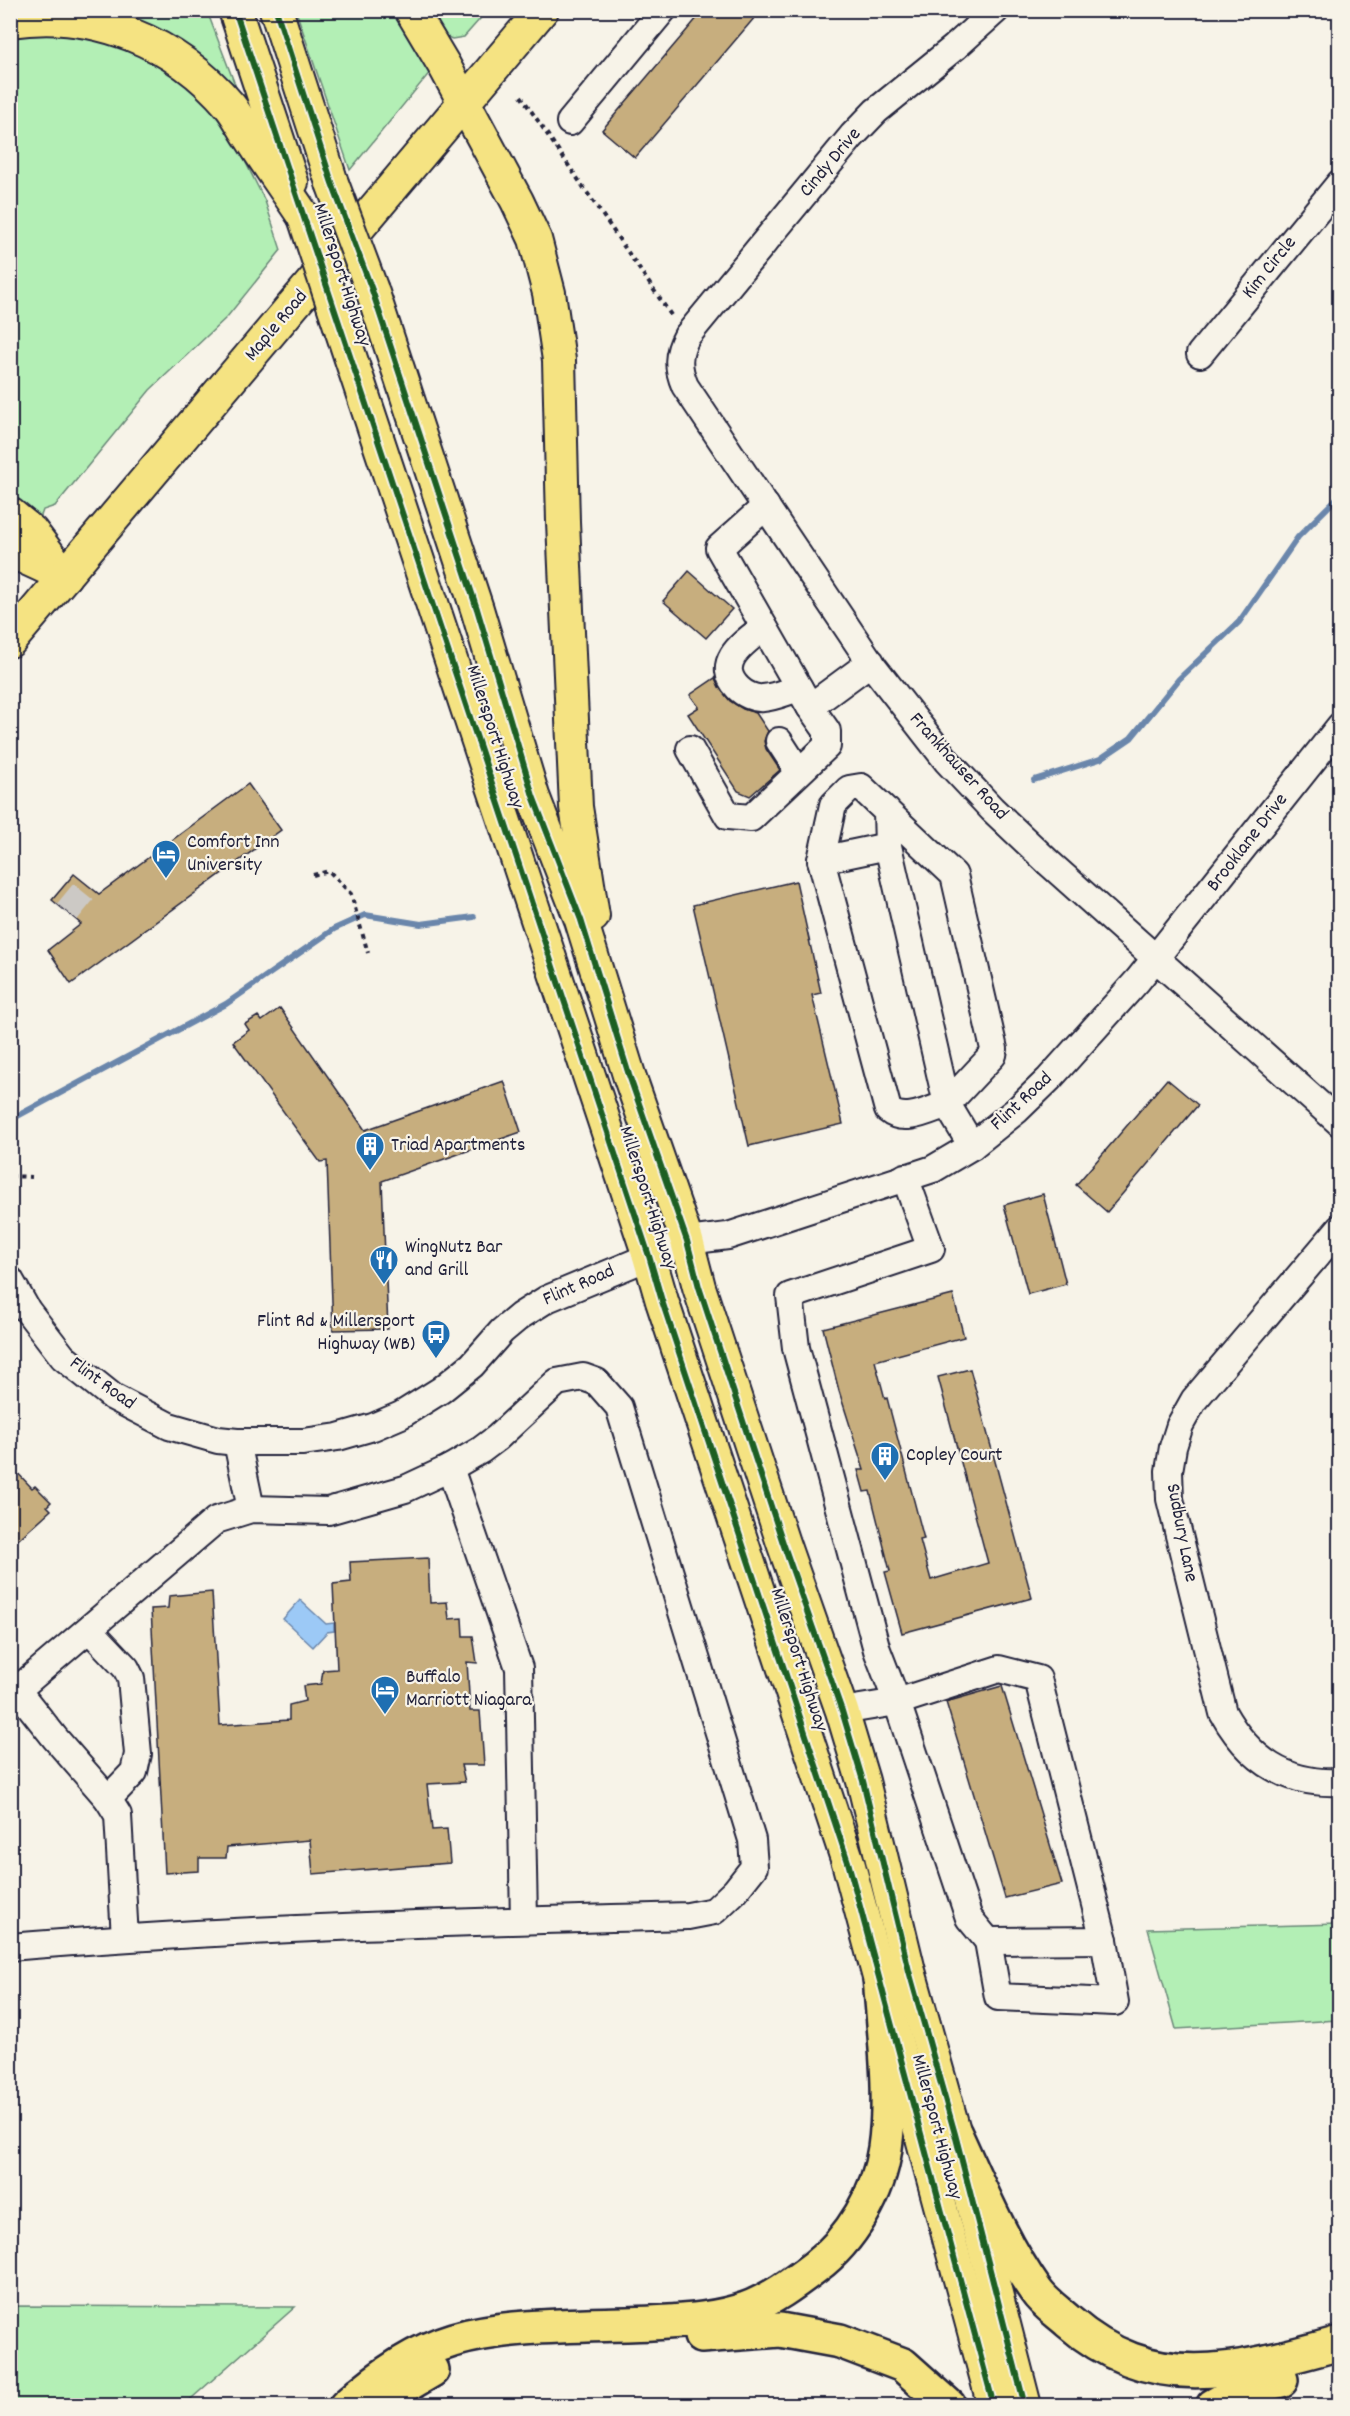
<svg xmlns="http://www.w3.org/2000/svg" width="1350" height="2416" viewBox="0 0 1350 2416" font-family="Dekko,sans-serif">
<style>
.green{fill:#b3efb5;stroke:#6a8878;stroke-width:1.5}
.water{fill:#9cc9f6;stroke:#6b86ab;stroke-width:1.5}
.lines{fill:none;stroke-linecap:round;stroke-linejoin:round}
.stream{stroke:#6b86ab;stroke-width:6}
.building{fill:#c7ae7e;stroke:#22223b;stroke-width:1.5}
.minor-tunnel{stroke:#ccc9c5;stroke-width:26;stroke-dasharray:26 13;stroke-linecap:butt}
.minor-casing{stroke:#22223b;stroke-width:30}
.major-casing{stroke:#22223b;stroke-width:36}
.highway-casing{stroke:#22223b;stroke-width:38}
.path{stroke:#22223b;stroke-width:4;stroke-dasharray:4.5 4.5;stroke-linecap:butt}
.minor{stroke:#f7f3e8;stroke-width:26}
.major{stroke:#f5e382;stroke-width:32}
.highway{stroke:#f5e382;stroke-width:33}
.major-bridge-casing{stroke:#22223b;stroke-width:36;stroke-linecap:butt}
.major-bridge{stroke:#f5e382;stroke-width:32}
.cycleway-casing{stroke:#f7f3e8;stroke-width:10}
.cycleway{stroke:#1b5e20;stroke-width:6}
.labels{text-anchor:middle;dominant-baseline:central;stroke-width:4.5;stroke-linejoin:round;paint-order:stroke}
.street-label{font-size:20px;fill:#22223b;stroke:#f7f3e8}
.poi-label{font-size:20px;fill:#22223b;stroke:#f7f3e8;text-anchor:start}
</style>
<rect width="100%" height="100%" fill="#f7f3e8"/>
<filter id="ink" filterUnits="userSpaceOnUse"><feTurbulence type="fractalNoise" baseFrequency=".0167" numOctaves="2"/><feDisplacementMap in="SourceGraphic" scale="12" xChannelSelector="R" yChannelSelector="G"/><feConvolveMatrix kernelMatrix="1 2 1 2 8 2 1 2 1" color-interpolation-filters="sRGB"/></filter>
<g filter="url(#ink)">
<g class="green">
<path d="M103,11H207L237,90L233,92Z"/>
<path d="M296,11H397L431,71L350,170Z"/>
<path d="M427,11H487L464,37L452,39L436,32Z"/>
<path d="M37,30L104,37L168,66L223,117L265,201L281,250L227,317L150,390L55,506L43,510L41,516L11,498L10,34Z"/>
<path d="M1339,1924V2020L1176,2029L1148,1929Z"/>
<path d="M11,2306L295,2307L184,2405L11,2406Z"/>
</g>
<path class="water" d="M300,1600L326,1624L334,1623V1631L327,1632L313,1647L283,1619Z"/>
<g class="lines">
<g class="stream">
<path d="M1034,780L1100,759L1131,738L1179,679L1239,622L1298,537L1340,495"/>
<path d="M10,1120L226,1004L334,929L365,915L421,924L474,917"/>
</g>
</g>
<g class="building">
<path d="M704,10H761L635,158L602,130Z"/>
<path d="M689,571L732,609L706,638L663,601Z"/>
<path d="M715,678L719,687L730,701L743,709L756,713L768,731L764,741L766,749L780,770L750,796L738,791L688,714L699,707L690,695Z"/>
<path d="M248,784L281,830L71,984L48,950L81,924L52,900L74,874L99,894Z"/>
<path d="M796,881L821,993L812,995L843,1124L749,1146L693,905Z"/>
<path d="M280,1008L365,1130L504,1081L521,1132L382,1181L388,1329L333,1330L327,1161L320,1162L233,1042L249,1030L245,1024L258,1016L262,1021Z"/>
<path d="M1167,1079L1198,1105L1107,1212L1076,1185Z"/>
<path d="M1043,1194L1066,1284L1028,1294L1004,1205Z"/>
<path d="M953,1295L964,1337L875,1361L885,1399L887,1398L924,1539L920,1540L931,1580L988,1563L938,1377L970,1369L1032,1598L902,1633L885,1572L890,1571L870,1491L864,1492L858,1470H864L839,1391L823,1328Z"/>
<path d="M10,1465L32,1488L35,1486L51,1502L47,1506L51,1510L10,1547Z"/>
<path d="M428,1558L430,1603L447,1602L449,1619L462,1618L463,1636H473L477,1663L467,1662L470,1711H480L484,1765H461L465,1782L427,1784L432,1830L447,1829L450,1863L313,1874L310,1840L227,1847L226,1858H199V1871L165,1873L151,1609L168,1608L169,1596L212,1592L220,1725L289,1720V1705L305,1701L303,1686L321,1684L323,1670L337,1669L333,1584L351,1582L350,1562Z"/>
<path d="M1002,1686L1062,1884L1005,1898L946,1702Z"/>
</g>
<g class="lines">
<path class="minor-tunnel" d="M67,912L89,885"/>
<g class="minor-casing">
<g id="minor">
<path d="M996,10L955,47L876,111L852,136L687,336C677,354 677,367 685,386L873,666L947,761L992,809L1049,863L1340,1123"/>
<path d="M570,122L663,10"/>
<path d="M1200,354L1340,183"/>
<path d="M766,506L719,548L810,707"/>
<path d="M764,627C745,642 713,662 738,688C744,694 754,699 763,698C775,697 788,691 799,688"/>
<path d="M779,741L799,772"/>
<path d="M690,749L728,816L751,818L827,746V731L810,707L871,662"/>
<path d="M887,811L888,846L947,1104C929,1110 904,1124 888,1110L821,860L833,805L849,789L861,787L954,875L994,1049L993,1055L947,1104L972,1146"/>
<path d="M821,860L888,846"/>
<path d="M1340,1228L1194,1400L1180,1425L1173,1447L1169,1471L1170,1499L1223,1713C1249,1759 1285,1785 1340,1782"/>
<path d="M10,1280L27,1310L63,1357L113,1397L169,1426L218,1440L237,1442H303L338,1437L373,1427L401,1415L441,1390L472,1365L502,1331L520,1316L547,1299L687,1241L728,1236L933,1169L972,1146L1017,1110L1049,1079L1138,980L1340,726"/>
<path d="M237,1442L251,1509"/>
<path d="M450,1468L519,1668L524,1920"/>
<path d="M89,1629L126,1668L131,1678L138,1754L134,1772L108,1799"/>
<path d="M999,1669L1038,1679L1104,1940L988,1941L969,1918L897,1702Z"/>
<path d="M17,1690L55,1738L108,1799L118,1815L125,1938"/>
<path d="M10,1696L216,1520L251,1509L328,1511L405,1489L450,1468L481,1450L497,1438L557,1382L583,1377L597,1382L619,1407L752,1840L754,1867L735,1891L714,1911L688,1916C462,1922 236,1928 10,1947"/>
<path d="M842,1711L897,1702L877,1650L796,1348L790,1296L931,1249L905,1177"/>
<path d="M988,1941L998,1997L1115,2002L1104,1940"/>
</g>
</g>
<g class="major-casing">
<g id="major">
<path d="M235,10L292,182"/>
<path d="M276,10L332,183"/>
<path d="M411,10L445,67L517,201L535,239L549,293L559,360L563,522L576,807L593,916"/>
<path d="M10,21C94,8 176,42 230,106C238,116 243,127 250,137C267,164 286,190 304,217"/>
<path d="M372,290L477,609L533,796L581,920L629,1075L687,1241L699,1287L783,1543L842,1711L863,1781L909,1971L955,2134L1025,2406"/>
<path d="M341,329L649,1256L662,1301L848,1862L994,2406"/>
<path d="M10,514L32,532L65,576"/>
<path d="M10,551L64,576"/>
<path d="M10,641L542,10"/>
</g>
</g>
<g class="highway-casing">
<g id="highway">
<path d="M955,2134C979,2186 1002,2243 1036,2291C1044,2303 1058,2312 1069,2322C1155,2397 1241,2370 1340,2343"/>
<path d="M701,2336L780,2330L840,2341L903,2365L949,2406"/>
<path d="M346,2406C377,2378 413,2352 453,2340C511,2323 591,2326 652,2323C684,2321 715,2320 746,2309C771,2300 794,2283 815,2267C851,2240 879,2193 885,2148C893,2092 884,2033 880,1976"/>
<path d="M386,2406L403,2387L432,2370"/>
<path d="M1213,2406L1242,2390L1281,2380"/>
</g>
</g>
<g class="path">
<path d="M521,96L673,318"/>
<path d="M313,875L329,871L351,894L368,953"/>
<path d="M10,1176L32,1177"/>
</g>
<use href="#minor" class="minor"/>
<use href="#major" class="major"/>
<use href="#highway" class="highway"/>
<g class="major-bridge-casing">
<g id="major-bridge">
<path d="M332,183L372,290"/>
<path d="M304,217L341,329"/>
</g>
</g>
<use href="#major-bridge" class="major-bridge"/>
<g class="cycleway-casing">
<g id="cycleway">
<path d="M235,10L649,1256L662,1301L848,1862L994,2406"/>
<path d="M276,10L332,183L372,290L477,609L533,796L581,920L629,1075L687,1241L699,1287L783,1543L842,1711L863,1781L909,1971L955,2134L1025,2406"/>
</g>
</g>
<use href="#cycleway" class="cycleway"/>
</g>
</g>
<defs>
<g id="hotel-pin" transform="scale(1.5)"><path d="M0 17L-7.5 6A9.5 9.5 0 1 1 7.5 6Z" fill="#1f6fb2" stroke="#f7f3e8"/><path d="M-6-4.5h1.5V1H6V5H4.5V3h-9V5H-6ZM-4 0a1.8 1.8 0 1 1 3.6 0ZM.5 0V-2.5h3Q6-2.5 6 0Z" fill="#fff"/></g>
<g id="building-pin" transform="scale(1.5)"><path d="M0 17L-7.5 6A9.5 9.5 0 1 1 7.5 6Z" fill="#1f6fb2" stroke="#f7f3e8"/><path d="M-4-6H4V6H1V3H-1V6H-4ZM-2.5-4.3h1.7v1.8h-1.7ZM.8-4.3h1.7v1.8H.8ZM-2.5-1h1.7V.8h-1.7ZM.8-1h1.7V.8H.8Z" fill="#fff"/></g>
<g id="restaurant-pin" transform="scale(1.5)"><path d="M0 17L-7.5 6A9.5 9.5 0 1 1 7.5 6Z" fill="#1f6fb2" stroke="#f7f3e8"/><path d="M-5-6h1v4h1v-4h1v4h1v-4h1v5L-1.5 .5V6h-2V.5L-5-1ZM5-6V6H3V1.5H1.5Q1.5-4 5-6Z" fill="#fff"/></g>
<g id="bus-pin" transform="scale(1.5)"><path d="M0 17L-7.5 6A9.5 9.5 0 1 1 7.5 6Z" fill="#1f6fb2" stroke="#f7f3e8"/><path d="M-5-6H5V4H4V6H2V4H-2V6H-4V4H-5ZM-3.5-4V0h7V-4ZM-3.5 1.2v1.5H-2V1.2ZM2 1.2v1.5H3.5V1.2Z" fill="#fff"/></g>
</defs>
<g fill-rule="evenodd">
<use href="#hotel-pin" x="166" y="854"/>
<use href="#building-pin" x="370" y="1146"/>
<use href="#restaurant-pin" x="384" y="1260"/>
<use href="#bus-pin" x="436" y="1334"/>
<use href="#building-pin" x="885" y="1456"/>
<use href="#hotel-pin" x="385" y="1690"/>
</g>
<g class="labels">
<g class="street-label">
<text transform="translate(831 163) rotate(-50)">Cindy Drive</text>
<text transform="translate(1270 268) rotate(-51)">Kim Circle</text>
<text transform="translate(341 275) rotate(72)">Millersport Highway</text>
<text transform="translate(277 326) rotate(-50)">Maple Road</text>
<text transform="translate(494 737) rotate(72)">Millersport Highway</text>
<text transform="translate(958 767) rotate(48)">Frankhauser Road</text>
<text transform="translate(1248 843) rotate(-52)">Brooklane Drive</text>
<text transform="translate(1022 1102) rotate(-43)">Flint Road</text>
<text transform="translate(647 1198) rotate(72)">Millersport Highway</text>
<text transform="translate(579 1286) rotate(-24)">Flint Road</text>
<text transform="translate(102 1384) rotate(36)">Flint Road</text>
<text transform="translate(1181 1533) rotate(79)">Sudbury Lane</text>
<text transform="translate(798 1660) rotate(72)">Millersport Highway</text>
<text transform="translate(936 2127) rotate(75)">Millersport Highway</text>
</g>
<g class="poi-label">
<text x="187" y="843">Comfort Inn<tspan x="187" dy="23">University</tspan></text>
<text x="391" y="1146">Triad Apartments</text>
<text x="405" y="1248">WingNutz Bar<tspan x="405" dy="23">and Grill</tspan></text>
<text x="415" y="1322" text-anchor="end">Flint Rd &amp; Millersport<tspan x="415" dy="23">Highway (WB)</tspan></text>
<text x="906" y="1456">Copley Court</text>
<text x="406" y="1678">Buffalo<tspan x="406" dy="23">Marriott Niagara</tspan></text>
</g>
</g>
<rect width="1350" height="2416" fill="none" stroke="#f7f3e8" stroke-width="36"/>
<rect x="18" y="18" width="1314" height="2380" fill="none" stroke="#22223b" stroke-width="2" filter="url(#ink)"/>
</svg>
